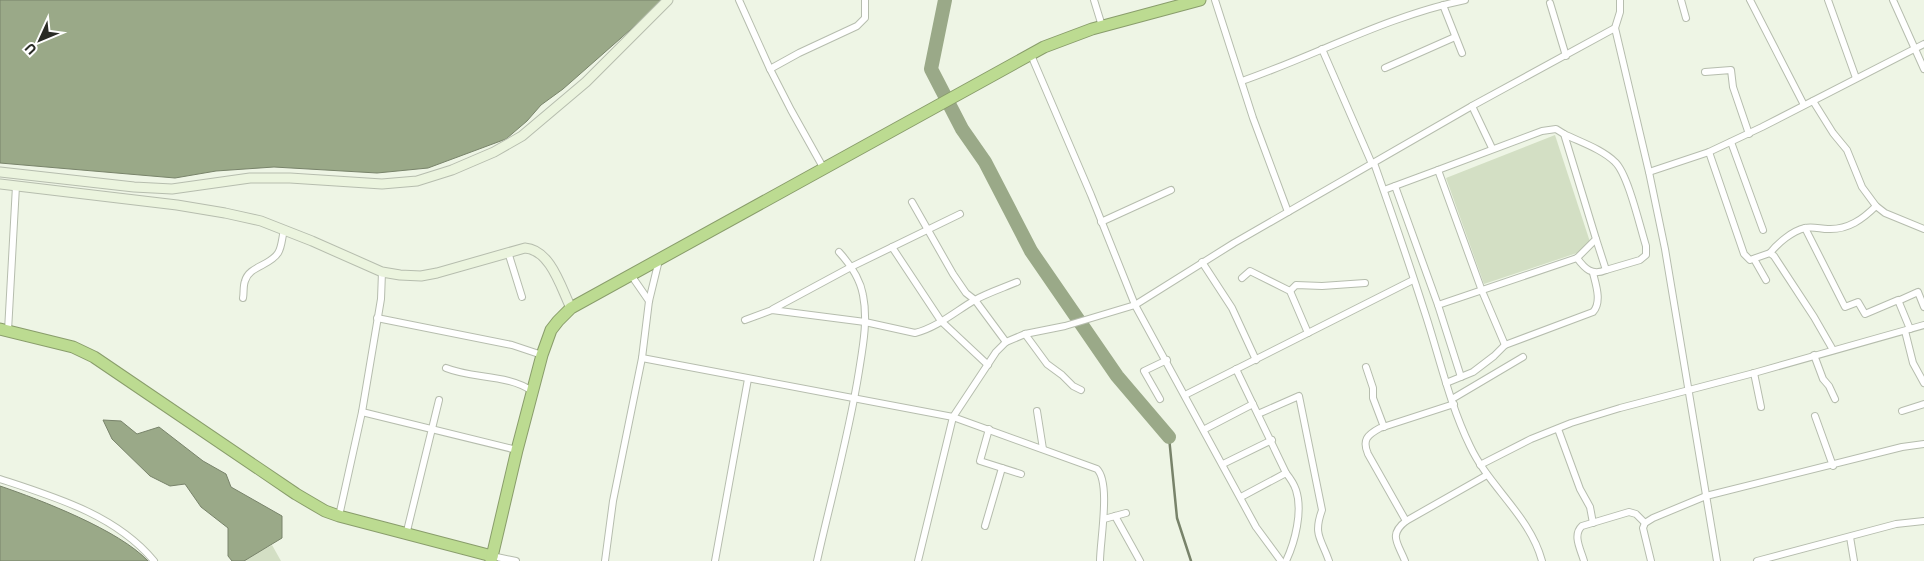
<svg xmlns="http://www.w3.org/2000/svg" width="1924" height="561" viewBox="0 0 1924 561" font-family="'IBM Plex Sans',sans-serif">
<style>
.green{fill:#d3dfc4}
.water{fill:#9aa988;stroke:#78836a}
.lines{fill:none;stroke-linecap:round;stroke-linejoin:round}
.stream{stroke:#78836a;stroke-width:2.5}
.river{stroke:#9aa988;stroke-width:14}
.street-casing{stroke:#b6bdae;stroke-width:8}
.secondary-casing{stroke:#b6bdae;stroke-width:11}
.highway-casing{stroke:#899d6b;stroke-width:13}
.street{stroke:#fff;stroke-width:6}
.secondary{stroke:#ebf4de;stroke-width:9}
.highway{stroke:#bcdb91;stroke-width:11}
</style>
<rect width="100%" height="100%" fill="#eef5e5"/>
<g class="green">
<path d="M1555,135L1592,248L1484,284L1446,178Z"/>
<path d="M272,545L281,561H240Z"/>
</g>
<g class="water">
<path d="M0,0H661L654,9L563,89L541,105L527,121L506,139L428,168L377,173L274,167L216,171L175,178L0,163Z"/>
<path d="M103,420L121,421L137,434L159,427L203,461L226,474L231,487L282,516V538L244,561H232L228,556V528L201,507L185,484L170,486L150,476L112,439Z"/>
<path d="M0,486C41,500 119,530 148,561H0Z"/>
</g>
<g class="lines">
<path class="stream" d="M1169,437L1177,518L1191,561"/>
<path class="river" d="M945,0L931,69L962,129L985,162L1031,251L1117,376L1169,437"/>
<g class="street-casing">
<g id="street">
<path d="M739,0L770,69"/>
<path d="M1094,0L1102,26"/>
<path d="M1215,0L1253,118L1288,212"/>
<path d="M1681,0L1686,18"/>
<path d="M1750,0L1804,105"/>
<path d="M1828,0L1856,78"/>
<path d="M1893,0L1924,69"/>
<path d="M1550,3L1566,56"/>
<path d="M1443,5L1462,53"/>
<path d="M1615,28L1649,172L1665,249L1717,561"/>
<path d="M1322,49L1372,164"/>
<path d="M1031,55L1091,195L1135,305L1256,527L1281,561"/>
<path d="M1385,68L1455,37"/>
<path d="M1705,72L1731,70L1733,87L1749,134"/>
<path d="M1242,81C1317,55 1387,16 1465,0"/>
<path d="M1813,101L1833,133L1847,150L1862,187L1876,206L1885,213L1924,229"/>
<path d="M1472,106L1492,148"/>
<path d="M1564,134C1580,142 1602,149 1615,162C1628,174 1640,227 1646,246V255L1640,260L1606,270"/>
<path d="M1731,142L1763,230"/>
<path d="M1709,152L1744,254L1750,260L1770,253L1774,256L1814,317L1833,350"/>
<path d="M1374,163C1391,211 1408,260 1424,310C1439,355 1449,403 1470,446C1489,487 1530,516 1542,561"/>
<path d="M824,169L791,110L770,69L799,53L857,26L865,18V0"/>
<path d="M1649,172L1709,152L1762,127L1924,44"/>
<path d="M1395,186L1438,305"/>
<path d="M1384,190L1438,170"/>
<path d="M912,202L953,274L966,293L975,300L1006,342"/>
<path d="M1101,222L1171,190"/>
<path d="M1805,228L1845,307L1858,302L1865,314L1898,300L1910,329"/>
<path d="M892,247L941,321L988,365"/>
<path d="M508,252L522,297"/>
<path d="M1770,253C1778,243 1792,231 1805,228C1812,226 1821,229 1828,229C1848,230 1863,219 1876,206"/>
<path d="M1577,258C1585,269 1592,276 1606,270L1596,239"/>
<path d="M1754,259L1766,280"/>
<path d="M1202,262L1232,308L1256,360"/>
<path d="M631,275L649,301"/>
<path d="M1242,278L1250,271L1290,291L1308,333"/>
<path d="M1290,291L1296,285L1322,286L1365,283"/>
<path d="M243,298C244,293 243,286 245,281C249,266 270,266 278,253C282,247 282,237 284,230"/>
<path d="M1898,301L1918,292L1924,307"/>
<path d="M773,309L851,267L960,214"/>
<path d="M377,318L512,345L542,355"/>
<path d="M745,320L772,310L865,322L915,333C936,328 955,312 973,301C987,293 1003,288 1017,282"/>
<path d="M8,331L16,186"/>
<path d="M1905,331L1913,363L1924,383"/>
<path d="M1025,334L1047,364L1062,375L1073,386L1081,390"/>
<path d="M1814,355L1823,379L1829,386L1835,399"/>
<path d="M642,358L953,417L1097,469C1111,483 1100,541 1100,561"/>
<path d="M1366,367L1373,388V398L1384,427"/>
<path d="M446,368C473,379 507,374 532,391"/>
<path d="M1236,369L1286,473"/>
<path d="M1754,373L1761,407"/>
<path d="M1461,377L1438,305L1577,258L1596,239L1564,134L1556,129L1542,131L1438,170L1482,291L1505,345"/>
<path d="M1446,383L1473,372L1494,356L1505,345L1593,312C1602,302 1596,285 1593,273"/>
<path d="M1185,395L1413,280"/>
<path d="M1160,399L1144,371L1167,360"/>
<path d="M1452,399L1523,357"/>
<path d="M1037,411L1043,449"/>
<path d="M1902,411L1924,404"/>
<path d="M362,412L517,450"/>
<path d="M1258,414L1299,396L1322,510C1313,535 1321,538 1329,561"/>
<path d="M1815,416L1833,466"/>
<path d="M989,429L980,461L1021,474"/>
<path d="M1205,429L1253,404"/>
<path d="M1558,429L1580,489L1590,507L1593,523"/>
<path d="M1223,464L1272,440"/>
<path d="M1480,465L1531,439L1571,423L1620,408L1754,373L1924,325"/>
<path d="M0,479C55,497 116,515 154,561"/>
<path d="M1241,497L1286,473C1290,478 1294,484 1296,490C1303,511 1295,542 1286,561"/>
<path d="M339,516L362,412L381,299L382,272"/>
<path d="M1115,516L1140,561"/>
<path d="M1104,519L1126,513"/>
<path d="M1406,521L1368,454C1362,440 1367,435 1380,428L1454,404"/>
<path d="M985,526L1002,468"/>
<path d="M406,535L439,400"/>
<path d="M1850,537L1854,561"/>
<path d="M492,556L516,561"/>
<path d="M605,561L613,501L642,358L649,301L659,260"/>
<path d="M715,561L748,379"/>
<path d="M817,561C831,498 849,435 859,371C863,346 868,320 863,295C860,278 850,264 839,252"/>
<path d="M918,561L953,417L996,352L1006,342L1025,334L1065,326L1135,305L1234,243L1472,106L1615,28L1620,12V0"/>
<path d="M1405,561C1398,543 1388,535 1406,521L1487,475"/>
<path d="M1584,561C1581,550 1572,535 1582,526L1629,512L1636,514L1645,523"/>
<path d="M1651,561L1643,528L1645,523L1653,518L1706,496L1902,447L1924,444"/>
<path d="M1757,561L1896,524L1924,521"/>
</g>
</g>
<g class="secondary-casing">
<g id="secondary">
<path d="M0,172L134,187L172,189L250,178H290L382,184L417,181L452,170L494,152L522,136L586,82L668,0"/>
<path d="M0,184L177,205L225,213L261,221L312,241L382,272L400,275L421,276L437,273L525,248C551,250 561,288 571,308"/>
</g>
</g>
<g class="highway-casing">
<g id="highway">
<path d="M0,329L73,347L94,357L296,494L325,511L339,516L492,556"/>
<path d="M491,561L517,450L542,355L551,330L558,321L571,308L1044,47L1092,29L1200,0"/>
</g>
</g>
<use href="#street" class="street"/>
<use href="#secondary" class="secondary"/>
<use href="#highway" class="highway"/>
</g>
<g transform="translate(40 40) rotate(226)" stroke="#ffffff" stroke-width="4" paint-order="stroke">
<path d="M0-4L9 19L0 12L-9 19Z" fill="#292b25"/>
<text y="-8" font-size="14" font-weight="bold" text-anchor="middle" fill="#292b25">U</text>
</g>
</svg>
